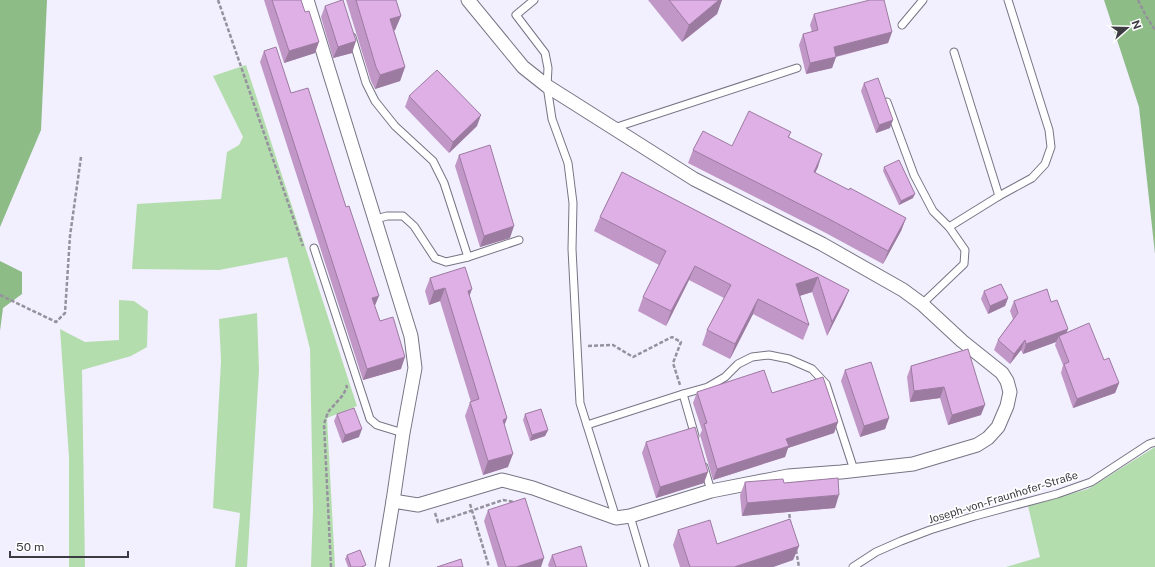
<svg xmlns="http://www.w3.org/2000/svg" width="1155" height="567" viewBox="0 0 1155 567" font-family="'Public Sans',sans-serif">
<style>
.green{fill:#b4ddae}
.forest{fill:#8dbc87}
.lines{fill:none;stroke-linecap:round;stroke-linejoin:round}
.lane-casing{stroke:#777484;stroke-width:9}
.street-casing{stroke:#777484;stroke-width:15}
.path{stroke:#95929d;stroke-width:2.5;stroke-dasharray:4 2;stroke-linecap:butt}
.lane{stroke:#fff;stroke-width:7}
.street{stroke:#fff;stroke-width:13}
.wall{fill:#c097c6}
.shaded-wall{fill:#9c7ba1}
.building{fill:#dfb0e6;stroke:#9c7ba1}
.labels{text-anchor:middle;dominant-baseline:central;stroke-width:3.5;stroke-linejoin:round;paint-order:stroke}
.street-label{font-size:11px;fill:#3d3b42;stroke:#fff}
</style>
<rect width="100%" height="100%" fill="#f2effe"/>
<g class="green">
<path d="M246,65L357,406L327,418L335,567H311L313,509L310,349L287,257L219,270L132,269L137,204L221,199L227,152L239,145L243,137L213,76Z"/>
<path d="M119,300L134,301L148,311L147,347L131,356L82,370L85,567H69V457L60,329L85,342L119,340Z"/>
<path d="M257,313L259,370L247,567H235L240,513L213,508L221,361L219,319Z"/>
<path d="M1155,447V567H1006L1040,557L1028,506L1088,489Z"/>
</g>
<g class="forest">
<path d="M0,0H47L41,130L0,227Z"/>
<path d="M1104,0H1155V254L1139,107Z"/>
<path d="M0,261L22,272V294L3,308L0,331Z"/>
</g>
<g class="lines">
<g class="lane-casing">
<g id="lane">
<path d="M534,0L516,15L545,53L548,68L547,86L552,119L568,163L573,203L572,249L580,403L616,518"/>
<path d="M902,25L923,0"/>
<path d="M352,37L366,83L375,101L395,126L433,161L444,183L468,257L446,262L435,258L414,226L403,216H387L376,219"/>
<path d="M887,102L914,175L933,211L949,227"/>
<path d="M614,128L797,68"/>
<path d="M999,196L1032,178L1045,164L1051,147L1049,130L1008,0"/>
<path d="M314,248L370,419L377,425L403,433"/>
<path d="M468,257L519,240"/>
<path d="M922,304L964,264L965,250L949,227L999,196L954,52"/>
<path d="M683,394L695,436"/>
<path d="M587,425L683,394L708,387L725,377L738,364L752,357L769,355L789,359L812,369L826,384L854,470"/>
<path d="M704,467L711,491"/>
<path d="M630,516L645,567"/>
<path d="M853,567L876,552L901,541L930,530L975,516L1057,494L1091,482L1149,444L1155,442"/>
</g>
</g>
<g class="street-casing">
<g id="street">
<path d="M307,0L411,336L415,368L403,433L393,501"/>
<path d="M382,567L393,501L418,505L502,480L533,488L616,518L630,516L711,491L788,476L841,472L913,464L977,445L988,438L998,427L1007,406L1010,392L1007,381L1002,373L962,341L922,304L903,290L822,244L694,179L547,86L523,67L468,0"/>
</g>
</g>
<g class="path">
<path d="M218,0L303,246"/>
<path d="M1138,0L1146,16L1155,30"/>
<path d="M0,295L56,322L65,313L70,236L81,157"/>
<path d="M588,346L613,345L633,357L672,337L681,342L673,363L680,385"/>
<path d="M470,504L489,567"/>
<path d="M789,508L790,523"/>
<path d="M435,513L438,522L503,500L515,502"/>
<path d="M796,550L799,567"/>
<path d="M331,567L324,424L328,412L343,395L347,387L346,385"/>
</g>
<use href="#lane" class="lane"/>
<use href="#street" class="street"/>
</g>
<g class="wall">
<path d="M264,0H301L315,53L284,63Z"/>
<path d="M346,0H396L401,16L395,30L394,31L405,67L400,81L375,89L371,81Z"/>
<path d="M648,0H722L717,14L682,42Z"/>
<path d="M325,6L352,53L333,58L321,17Z"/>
<path d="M814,14L892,32L888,43L836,57L832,68L806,74L799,45L803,34L812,32L810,25Z"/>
<path d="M264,51L291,93L375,306L380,321L401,369L363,380L260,62Z"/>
<path d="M864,83L890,128L876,133L861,91Z"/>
<path d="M409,96L477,126L449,153L405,107Z"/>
<path d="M791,132L789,137L818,167L815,173L849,190L906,218L901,231L883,264L824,232L688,163L693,150L732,146Z"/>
<path d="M459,155L510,238L480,247L455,166Z"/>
<path d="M884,167L913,198L899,205L883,171Z"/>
<path d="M622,172L849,290L843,304L827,336L812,292L799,296L809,325L803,340L753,314L730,359L702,345L707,330L724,298L689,280L666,326L638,311L643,297L659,265L594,231L600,217Z"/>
<path d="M430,278L469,296L507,418L504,426L508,467L483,475L465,416L470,402H471L440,301L429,305L425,291Z"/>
<path d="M984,291L1008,298L1005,306L988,314L981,299Z"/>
<path d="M1014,301L1051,302L1067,332L1104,360L1119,383L1115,393L1073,408L1061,373L1063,365L1055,345L1056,342L1023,354L1021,350L1010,364L994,350L998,340L1013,319L1010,311Z"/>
<path d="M968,349L981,415L948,425L940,398L910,402L907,377L911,366Z"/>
<path d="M845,370L889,418L885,429L860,437L841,381Z"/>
<path d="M697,392L772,393L838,422L834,433L788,448L785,457L713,480L700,435L702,430L693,403Z"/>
<path d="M337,414L359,437L342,443L334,421Z"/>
<path d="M525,414L548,430L545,436L530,441L523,420Z"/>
<path d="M646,442L704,483L656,498L642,453Z"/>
<path d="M745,482L784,483L835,508L742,516L740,495Z"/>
<path d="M488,510L541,567H498L484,521Z"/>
<path d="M678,530L717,544L799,546L793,560L773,567H680L673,545Z"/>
<path d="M347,555L365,567H348L345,559Z"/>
<path d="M552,555L587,567H549L548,565Z"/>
</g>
<g class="shaded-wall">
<path d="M719,0H722L717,14L682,42L689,25Z"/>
<path d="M401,16L395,30L385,33L390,19Z"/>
<path d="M892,32L888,43L830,58L834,47Z"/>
<path d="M356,41L352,53L333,58L338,47Z"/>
<path d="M319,42L315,53L284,63L289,51Z"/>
<path d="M836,57L832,68L806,74L810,63Z"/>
<path d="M405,67L400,81L375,89L380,75Z"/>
<path d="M481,115L477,126L449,153L453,142Z"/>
<path d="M893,120L890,128L876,133L879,125Z"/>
<path d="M822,154L818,167L809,185L814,172Z"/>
<path d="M915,194L913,198L899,205L901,201Z"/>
<path d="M906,218L901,231L883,264L888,251Z"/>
<path d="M514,226L510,238L480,247L484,236Z"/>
<path d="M695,266L689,280L666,326L671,311Z"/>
<path d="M818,277L812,292L790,299L796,284Z"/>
<path d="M445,288L440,301L429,305L434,291Z"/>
<path d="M472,289L467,303L468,291Z"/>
<path d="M849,290L843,304L827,336L832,322Z"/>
<path d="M379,296L374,308L372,298Z"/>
<path d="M1008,298L1005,306L988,314L990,306Z"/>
<path d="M758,299L753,314L730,359L735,344Z"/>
<path d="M1068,329L1064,339L1059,336L1056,342L1023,354L1026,344Z"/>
<path d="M1025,340L1021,350L1010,364L1014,354Z"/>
<path d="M405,357L401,369L363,380L367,369Z"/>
<path d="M1119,383L1115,393L1073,408L1077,399Z"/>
<path d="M944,387L940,398L910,402L914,391Z"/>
<path d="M985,405L981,415L948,425L952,415Z"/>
<path d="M507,418L502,432L503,420Z"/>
<path d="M889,418L885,429L860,437L864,426Z"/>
<path d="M838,422L834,433L788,448L785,457L713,480L717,469L786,439Z"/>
<path d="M362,429L359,437L342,443L345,435Z"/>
<path d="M548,430L545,436L530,441L532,435Z"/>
<path d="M513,454L508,467L483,475L488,461Z"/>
<path d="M708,472L704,483L656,498L660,487Z"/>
<path d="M839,495L835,508L742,516L747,503Z"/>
<path d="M799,546L793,560L773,567H734Z"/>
<path d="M544,558L541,567H516Z"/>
</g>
<g class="building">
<path d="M272,0H301L305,12L309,11L319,42L289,51Z"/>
<path d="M342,0H343L356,41L338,47L325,6Z"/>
<path d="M356,0H396L401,16L390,19L405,67L380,75L376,67Z"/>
<path d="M669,0H719L689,25Z"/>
<path d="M870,0H884L892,32L834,47L836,57L810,63L803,34L818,30L814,14Z"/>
<path d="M276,47L291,93L308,88L346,207L349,206L379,296L372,298L380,321L393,317L405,357L367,369L264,51Z"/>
<path d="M437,70L481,115L453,142L409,96Z"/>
<path d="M878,78L893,120L879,125L864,83Z"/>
<path d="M749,111L791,132L788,137L822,154L814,172L849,190L850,188L906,218L888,251L829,219L693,150L703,131L732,146Z"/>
<path d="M490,145L514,226L484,236L459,155Z"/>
<path d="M899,160L915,194L901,201L884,167Z"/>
<path d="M622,172L849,290L832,322L818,277L796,284L809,325L758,299L735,344L707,330L731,285L695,266L671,311L643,297L666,251L600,217Z"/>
<path d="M465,267L472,289L468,291L507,418L503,420L513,454L488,461L470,402L479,399L445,288L434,291L430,278Z"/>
<path d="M1001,284L1008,298L990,306L984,291Z"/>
<path d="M1047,289L1051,302L1057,300L1068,329L1026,344L1025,340L1014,354L998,340L1018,313L1014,301Z"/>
<path d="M1089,323L1104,360L1109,358L1119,383L1077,399L1064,364L1069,362L1059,336Z"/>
<path d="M968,349L985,405L952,415L944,387L914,391L911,366Z"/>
<path d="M871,362L889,418L864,426L845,370Z"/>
<path d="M764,370L772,393L823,377L838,422L786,439L789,446L717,469L704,424L707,423L697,392Z"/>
<path d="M354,408L362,429L345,435L337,414Z"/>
<path d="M541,409L548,430L532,435L525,414Z"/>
<path d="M695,427L708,472L660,487L646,442Z"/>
<path d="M838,478L839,495L747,503L745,482L783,479L784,483Z"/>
<path d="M525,498L544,558L516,567H506L488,510Z"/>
<path d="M790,519L799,546L734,567H690L678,530L710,520L717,544Z"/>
<path d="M581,546L587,567H556L552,555Z"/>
<path d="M360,550L366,565L361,567H351L347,555Z"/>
<path d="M461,559L463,567H437Z"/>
</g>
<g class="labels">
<g class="street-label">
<text transform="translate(1003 497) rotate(-17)">Joseph-von-Fraunhofer-Straße</text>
</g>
</g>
<g transform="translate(1127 28) rotate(70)" stroke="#ffffff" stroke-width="3" paint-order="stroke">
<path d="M0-3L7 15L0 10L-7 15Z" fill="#3d3b42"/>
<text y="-6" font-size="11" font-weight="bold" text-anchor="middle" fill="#3d3b42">N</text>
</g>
<path d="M10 551v6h118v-6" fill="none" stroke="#3d3b42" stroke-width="2"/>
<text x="16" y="551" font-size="12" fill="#3d3b42" stroke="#ffffff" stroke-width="3" paint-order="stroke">50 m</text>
</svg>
